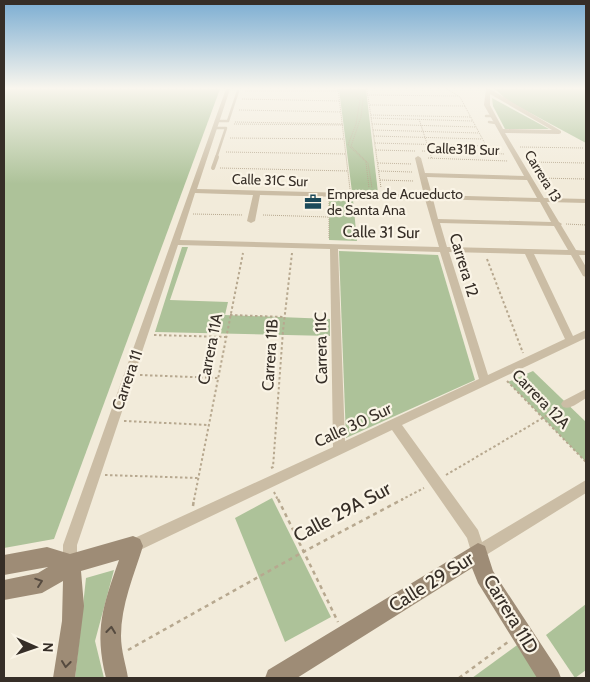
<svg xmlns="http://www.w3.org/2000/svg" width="590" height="682" viewBox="0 0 590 682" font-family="Cabin,sans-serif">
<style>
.green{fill:#adc299}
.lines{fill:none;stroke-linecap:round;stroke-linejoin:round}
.path-far2{stroke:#b7a88f;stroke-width:1;stroke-dasharray:1 1;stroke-linecap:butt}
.path-far1{stroke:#b7a88f;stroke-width:2;stroke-dasharray:2.5 2.5;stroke-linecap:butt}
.path{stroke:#b7a88f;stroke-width:2.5;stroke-dasharray:4 4;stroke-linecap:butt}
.lane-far1{stroke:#cbbda5;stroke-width:2.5}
.lane{stroke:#cbbda5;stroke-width:4}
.street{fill:#cbbda5;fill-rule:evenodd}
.secondary{fill:#9e8c76;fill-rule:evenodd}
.oneway{stroke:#554a3f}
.labels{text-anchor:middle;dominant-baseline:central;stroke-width:4.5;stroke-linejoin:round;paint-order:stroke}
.far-street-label{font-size:14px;fill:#362e27;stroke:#faf4e6}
.far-poi-label{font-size:14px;fill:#362e27;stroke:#faf4e6;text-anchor:start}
.street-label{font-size:16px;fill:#362e27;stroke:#faf4e6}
.near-street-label{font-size:19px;fill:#362e27;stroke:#faf4e6}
</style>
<rect width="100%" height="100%" fill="#f2ebda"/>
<g class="green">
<path d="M4,89H220L54,539L4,548Z"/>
<path d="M339,89H366L378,193L352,192Z"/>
<path d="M495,89H586V143L508,101Z"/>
<path d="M492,98L549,129H505L493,106Z"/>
<path d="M329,198L353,200L357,241L329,240Z"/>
<path d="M182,247H188L170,300L228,302L225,315L330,319V336L155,332Z"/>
<path d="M339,251L438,255L475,380L346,438Z"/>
<path d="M533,371L586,422V462L508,382Z"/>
<path d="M272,498L331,617L285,642L235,518Z"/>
<path d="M114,570L95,641L104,678H75L86,578Z"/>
<path d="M586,604V670L575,678L546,635Z"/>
<path d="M520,643L543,678H472Z"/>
</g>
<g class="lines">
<g class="path-far2">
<path d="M338,89L350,189"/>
<path d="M348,89L360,100L356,124L348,145L366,162L369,188"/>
<path d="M351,89L363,99L361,117L351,146L368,163L372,188"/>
<path d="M367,89L381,188"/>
<path d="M447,89L460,97L490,153L504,154"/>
<path d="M245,91H339"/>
<path d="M367,95L458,96"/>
<path d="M242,99L340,101"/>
<path d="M370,105L465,106"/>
<path d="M239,110L341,112"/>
<path d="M371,115L471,117"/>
<path d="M371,118L472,121"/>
<path d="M419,119L432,159"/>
<path d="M235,122L342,124"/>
<path d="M234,124L343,125"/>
<path d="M372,124L476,127"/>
<path d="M373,130L479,133"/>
<path d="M374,136L482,139"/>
<path d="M230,138L344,139"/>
<path d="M375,143L486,146"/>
<path d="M520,147L584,148"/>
<path d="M376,150L415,151"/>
<path d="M422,151L490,153"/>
<path d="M226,152L346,154"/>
<path d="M428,158L508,161"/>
<path d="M529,162L586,163"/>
<path d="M378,163L412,164"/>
<path d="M220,168L348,171"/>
<path d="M379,171L412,172"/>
<path d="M537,178L586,179"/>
<path d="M380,180L414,181"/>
<path d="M329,201V239"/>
<path d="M193,214L243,215"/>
<path d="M263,215L328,217"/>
<path d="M566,224L586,225"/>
</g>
<g class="path-far1">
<path d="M487,259L523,353"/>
<path d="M230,315L284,317"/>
<path d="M154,335L226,337"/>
<path d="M140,375L218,378"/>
<path d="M507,381L586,462"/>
<path d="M124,421L209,425"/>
<path d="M271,468L273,467L283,331L292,253"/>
<path d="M105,475L198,478"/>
<path d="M446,475L558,409"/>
<path d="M274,492L278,500"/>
<path d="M194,500L243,253"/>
<path d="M401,500L424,488"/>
</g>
<g class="path">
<path d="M278,499L338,622"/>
<path d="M193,506L194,499"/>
<path d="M128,650L303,552L403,499"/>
<path d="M459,678L508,642"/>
</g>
<g class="lane-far1">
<path d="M486,116H492"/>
<path d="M216,121H228L238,91"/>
<path d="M489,122L496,123"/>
<path d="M214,128H226L216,158"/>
</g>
<path class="lane" d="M213,168L217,157"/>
<g class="street">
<path d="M226,89H230L197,189L424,195L415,158L418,156L421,158L425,173L524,176L484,105L486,89H490L561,131V133L559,134L505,133L544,198L586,199V203L547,202L559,222L562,224L561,225L576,250L586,251V255H579L586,267V277L583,276L571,255L534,254L573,336L586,330V338L402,425L478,530L482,542L586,480V493L478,560L473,558L467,538L392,430L138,551L133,553L128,551L126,546L128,541L333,447L330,249L178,245L77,545V564L75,569L70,571L65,569L63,564V545ZM490,94L552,130L503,129L490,105ZM427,177L527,180L537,198L432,195ZM195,193L253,195L247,221L251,223L255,221L260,195L425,199L439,247L180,240ZM433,199L540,202L551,222L438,219ZM440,223L554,226L568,250L447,247ZM338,249L440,252L479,379L345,441ZM449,252L525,254L565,339L488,375Z"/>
<path d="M586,389V398C579,402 571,410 563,407L561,404L563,401Z"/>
</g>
<g class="secondary">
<path d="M133,536L140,539L143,546C134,575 121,605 121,636C121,651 126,665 128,678H106C94,629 103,606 119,560L81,571L84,606L75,678H53L62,621L63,581L42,593L4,600V580L38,573L48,567L4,575V555L47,547L70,554Z"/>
<path d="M478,543L485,546L493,571L558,670L561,678H537L478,583L472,568L297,678H265L268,670Z"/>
</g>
</g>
<defs><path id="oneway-chevron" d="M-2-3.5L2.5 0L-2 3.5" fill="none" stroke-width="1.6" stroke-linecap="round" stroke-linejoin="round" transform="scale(1.25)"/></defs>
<g class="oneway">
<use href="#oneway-chevron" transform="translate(39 582) rotate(-19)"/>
<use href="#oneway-chevron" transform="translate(111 630) rotate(-84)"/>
<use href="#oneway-chevron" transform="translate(66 664) rotate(97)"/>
</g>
<linearGradient id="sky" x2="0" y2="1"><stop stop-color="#7badd2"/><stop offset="0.48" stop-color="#f9f6ee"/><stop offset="1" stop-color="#f9f6ee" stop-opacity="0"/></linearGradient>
<rect width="590" height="184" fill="url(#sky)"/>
<defs>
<g id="office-bare" transform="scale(1.35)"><path d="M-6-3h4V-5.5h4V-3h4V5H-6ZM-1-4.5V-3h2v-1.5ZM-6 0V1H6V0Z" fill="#1b4959" stroke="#faf4e6" stroke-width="2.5" paint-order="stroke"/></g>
</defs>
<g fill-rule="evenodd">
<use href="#office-bare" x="313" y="202"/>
</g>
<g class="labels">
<g class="far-street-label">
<text transform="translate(463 149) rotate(2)">Calle31B Sur</text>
<text transform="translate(543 176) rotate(59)">Carrera 13</text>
<text transform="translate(270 180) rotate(2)">Calle 31C Sur</text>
</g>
<g class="far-poi-label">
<text x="327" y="194">Empresa de Acueducto<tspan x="327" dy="16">de Santa Ana</tspan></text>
</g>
<g class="street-label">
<text transform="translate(381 232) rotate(1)">Calle 31 Sur</text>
<text transform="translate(464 265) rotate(73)">Carrera 12</text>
<text transform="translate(321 348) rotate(-91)">Carrera 11C</text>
<text transform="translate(210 349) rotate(-79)">Carrera 11A</text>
<text transform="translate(270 355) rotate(-86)">Carrera 11B</text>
<text transform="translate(127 380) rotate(-71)">Carrera 11</text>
<text transform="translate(541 399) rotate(46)">Carrera 12A</text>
<text transform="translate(353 425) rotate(-25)">Calle 30 Sur</text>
</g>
<g class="near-street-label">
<text transform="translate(342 512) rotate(-28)">Calle 29A Sur</text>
<text transform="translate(431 582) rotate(-32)">Calle 29 Sur</text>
<text transform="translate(511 614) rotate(59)">Carrera 11D</text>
</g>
</g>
<rect width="590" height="682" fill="none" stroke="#362e27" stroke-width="10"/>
<g transform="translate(35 647) rotate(92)" stroke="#faf4e6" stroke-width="4" paint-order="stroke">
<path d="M0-4L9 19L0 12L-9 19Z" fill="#362e27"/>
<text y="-8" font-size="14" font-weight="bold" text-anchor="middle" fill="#362e27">N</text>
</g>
</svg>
